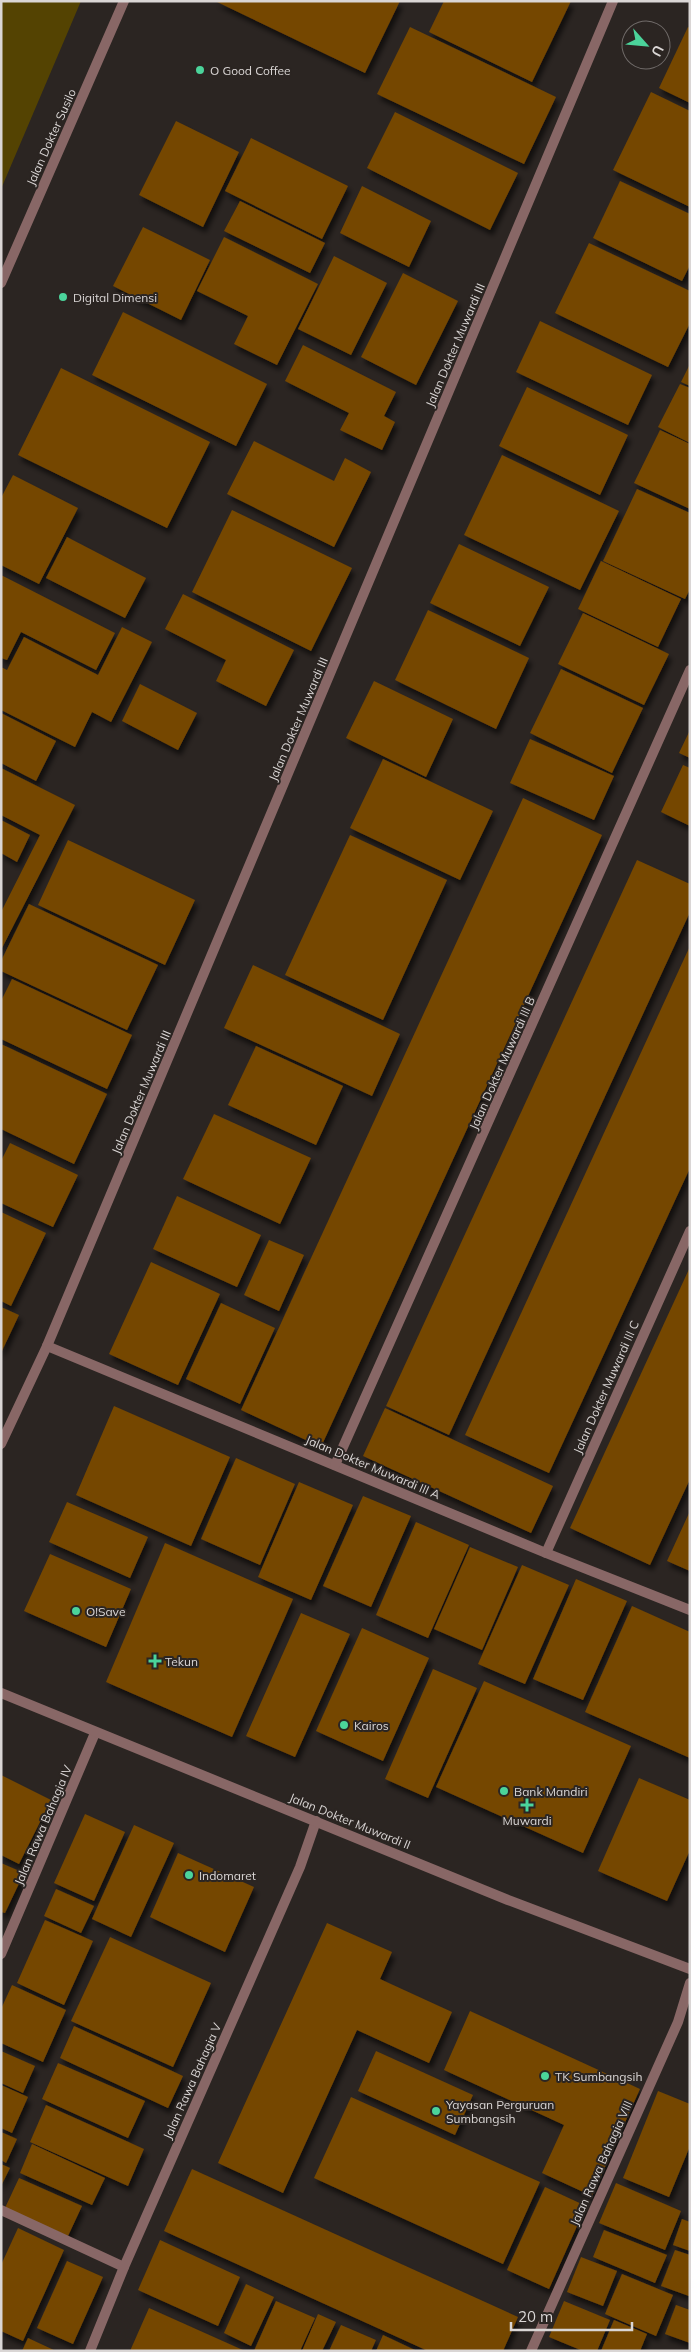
<svg xmlns="http://www.w3.org/2000/svg" width="691" height="2352" viewBox="0 0 691 2352" font-family="Mulish,sans-serif">
<style>
.green{fill:#544302}
.building{fill:#754702;filter:url(#shadow)}
.lines{fill:none;stroke-linecap:round;stroke-linejoin:round}
.minor{stroke:#886766;stroke-width:10}
.tertiary{stroke:#886766;stroke-width:10}
.poi-dot{fill:#4bd49b;stroke:#2b2522;stroke-width:2}
.labels{text-anchor:middle;dominant-baseline:central;stroke-width:4;stroke-linejoin:round;paint-order:stroke}
.poi-label{font-size:12px;fill:#dad6d5;stroke:#2b2522;text-anchor:start}
.street-label{font-size:12px;fill:#dad6d5;stroke:#2b2522}
</style>
<defs>
<filter id="shadow"><feDropShadow dx="3" dy="5.5" stdDeviation="2.5" flood-color="#0009"/></filter>
</defs>
<rect width="100%" height="100%" fill="#2b2522"/>
<path class="green" d="M1,1H81L1,189Z"/>
<g class="building">
<path d="M215,1H400L365,73Z"/>
<path d="M444,1H571L532,82L429,32Z"/>
<path d="M410,27L556,97L524,164L377,94Z"/>
<path d="M688,27L690,28V103L659,88Z"/>
<path d="M651,92L690,111V207L613,170Z"/>
<path d="M395,112L518,173L490,230L367,168Z"/>
<path d="M176,121L239,152L203,227L139,195Z"/>
<path d="M251,138L348,186L322,239L225,191Z"/>
<path d="M620,181L690,214V265L682,281L593,238Z"/>
<path d="M362,186L431,221L409,267L340,233Z"/>
<path d="M240,201L325,243L310,273L224,231Z"/>
<path d="M143,227L210,260L181,320L113,286Z"/>
<path d="M224,237L318,284L277,365L234,344L248,316L197,291Z"/>
<path d="M589,243L690,291V323L668,367L555,313Z"/>
<path d="M334,256L387,283L351,355L298,329Z"/>
<path d="M403,273L458,301L416,385L361,357Z"/>
<path d="M123,312L267,384L236,446L92,375Z"/>
<path d="M540,321L652,375L628,425L516,372Z"/>
<path d="M303,345L396,392L384,416L395,422L382,450L340,430L349,413L285,381Z"/>
<path d="M690,364V386L681,382Z"/>
<path d="M61,368L210,442L167,528L18,455Z"/>
<path d="M680,384L690,388V443L658,427Z"/>
<path d="M527,387L628,435L600,495L499,446Z"/>
<path d="M660,430L690,444V509L634,483Z"/>
<path d="M254,441L334,481L345,458L371,472L334,547L227,494Z"/>
<path d="M502,455L619,511L580,590L464,535Z"/>
<path d="M13,475L78,508L39,584L1,565V498Z"/>
<path d="M637,489L690,513V589L685,599L603,561Z"/>
<path d="M232,510L352,568L311,651L192,592Z"/>
<path d="M67,537L146,578L125,618L46,578Z"/>
<path d="M459,544L549,587L520,646L430,603Z"/>
<path d="M601,561L681,599L658,647L578,609Z"/>
<path d="M1,575L115,633L96,670L21,632L7,660L1,658Z"/>
<path d="M183,594L294,650L266,706L216,681L226,660L165,629Z"/>
<path d="M428,610L529,658L496,729L395,680Z"/>
<path d="M583,613L669,654L644,705L558,664Z"/>
<path d="M122,627L152,642L111,722L92,712L75,747L1,710V667L7,670L24,637L98,675Z"/>
<path d="M561,669L643,708L612,773L530,733Z"/>
<path d="M374,681L453,719L426,777L346,738Z"/>
<path d="M140,684L197,713L178,750L122,721Z"/>
<path d="M1,713L56,741L36,781L1,763Z"/>
<path d="M690,730V758L679,753Z"/>
<path d="M530,739L614,776L594,820L510,783Z"/>
<path d="M383,759L493,811L460,880L350,828Z"/>
<path d="M683,765L690,768V826L661,812Z"/>
<path d="M1,768L75,805L1,950V912L40,835L1,815Z"/>
<path d="M523,798L602,835L321,1447L241,1410Z"/>
<path d="M1,820L30,835L17,862L1,853Z"/>
<path d="M350,835L447,880L383,1020L285,975Z"/>
<path d="M68,840L195,900L165,965L38,905Z"/>
<path d="M637,860L690,884V912L449,1435L386,1406Z"/>
<path d="M29,904L158,965L127,1030L1,971V961Z"/>
<path d="M690,946V1168L549,1473L465,1435Z"/>
<path d="M253,965L400,1034L372,1096L224,1028Z"/>
<path d="M12,979L132,1035L107,1089L1,1039V1001Z"/>
<path d="M1,1044L107,1094L74,1164L1,1129Z"/>
<path d="M256,1046L343,1086L316,1145L228,1105Z"/>
<path d="M214,1114L311,1158L280,1224L183,1179Z"/>
<path d="M10,1143L78,1175L53,1227L1,1203V1161Z"/>
<path d="M177,1196L261,1235L237,1287L153,1249Z"/>
<path d="M1,1212L46,1233L11,1306L1,1301Z"/>
<path d="M269,1240L304,1255L279,1311L244,1295Z"/>
<path d="M151,1262L220,1294L178,1385L109,1354Z"/>
<path d="M690,1267V1479L650,1565L570,1528Z"/>
<path d="M221,1303L275,1328L240,1404L186,1379Z"/>
<path d="M1,1307L19,1315L1,1353Z"/>
<path d="M114,1406L230,1457L191,1546L76,1495Z"/>
<path d="M385,1408L553,1486L531,1533L363,1456Z"/>
<path d="M236,1458L295,1484L260,1565L201,1539Z"/>
<path d="M299,1482L353,1505L311,1600L258,1577Z"/>
<path d="M363,1496L411,1516L371,1607L323,1586Z"/>
<path d="M67,1502L148,1537L130,1578L49,1542Z"/>
<path d="M690,1511V1571L667,1561Z"/>
<path d="M416,1522L469,1545L428,1638L376,1615Z"/>
<path d="M165,1543L293,1599L232,1737L106,1682Z"/>
<path d="M470,1547L518,1567L482,1650L434,1629Z"/>
<path d="M50,1554L131,1589L106,1647L24,1611Z"/>
<path d="M522,1565L569,1585L525,1684L478,1664Z"/>
<path d="M576,1579L627,1601L583,1700L533,1679Z"/>
<path d="M632,1606L690,1632V1758L585,1712Z"/>
<path d="M301,1613L350,1634L295,1757L246,1736Z"/>
<path d="M362,1628L429,1658L383,1761L316,1731Z"/>
<path d="M433,1669L477,1688L428,1798L385,1779Z"/>
<path d="M484,1681L631,1746L583,1853L436,1787Z"/>
<path d="M1,1775L51,1800L19,1864L1,1855Z"/>
<path d="M639,1778L690,1800V1850L667,1901L598,1871Z"/>
<path d="M85,1814L125,1832L94,1901L54,1883Z"/>
<path d="M134,1825L174,1843L131,1937L92,1919Z"/>
<path d="M178,1853L254,1887L225,1952L150,1917Z"/>
<path d="M1,1863L24,1873L5,1913L1,1912Z"/>
<path d="M56,1889L94,1906L81,1933L44,1916Z"/>
<path d="M45,1920L93,1941L64,2005L17,1983Z"/>
<path d="M327,1923L392,1952L380,1979L452,2012L429,2063L357,2030L283,2193L218,2163Z"/>
<path d="M110,1937L211,1983L173,2067L71,2021Z"/>
<path d="M12,1985L66,2010L43,2062L1,2043V2009Z"/>
<path d="M470,2011L640,2089L592,2196L542,2173L564,2125L444,2070Z"/>
<path d="M74,2026L183,2076L168,2108L60,2058Z"/>
<path d="M1,2051L35,2066L23,2093L1,2083Z"/>
<path d="M376,2051L473,2095L455,2135L358,2091Z"/>
<path d="M58,2063L145,2101L128,2138L42,2099Z"/>
<path d="M1,2085L28,2097L12,2133L1,2128Z"/>
<path d="M658,2091L690,2104V2146L669,2197L623,2178Z"/>
<path d="M351,2097L540,2182L503,2264L314,2178Z"/>
<path d="M46,2105L144,2149L128,2186L30,2142Z"/>
<path d="M1,2132L17,2139L6,2163L1,2160Z"/>
<path d="M32,2144L105,2178L92,2205L20,2173Z"/>
<path d="M1,2164L10,2168L1,2186Z"/>
<path d="M192,2169L518,2317L503,2351H428L164,2231Z"/>
<path d="M19,2178L82,2206L68,2236L5,2208Z"/>
<path d="M616,2183L681,2211L665,2250L599,2223Z"/>
<path d="M545,2187L586,2206L549,2289L507,2270Z"/>
<path d="M682,2219L690,2222V2251L673,2245Z"/>
<path d="M18,2228L64,2250L23,2341L1,2331V2265Z"/>
<path d="M604,2230L667,2255L655,2283L593,2257Z"/>
<path d="M160,2240L240,2277L218,2326L138,2290Z"/>
<path d="M675,2250L690,2255L689,2296L661,2286Z"/>
<path d="M581,2257L617,2271L603,2306L567,2292Z"/>
<path d="M67,2261L103,2277L73,2344L37,2328Z"/>
<path d="M622,2274L673,2295L656,2336L605,2314Z"/>
<path d="M246,2284L274,2297L251,2346L224,2333Z"/>
<path d="M276,2301L315,2318L300,2351H254Z"/>
<path d="M564,2301L610,2320L597,2351H583L549,2337Z"/>
<path d="M676,2305L690,2310V2343L665,2334Z"/>
<path d="M149,2308L245,2351H130Z"/>
<path d="M318,2314L336,2322L322,2351H302Z"/>
<path d="M614,2320L647,2334L640,2351H601Z"/>
<path d="M341,2325L376,2340L371,2351H329Z"/>
<path d="M383,2335L417,2351H376Z"/>
<path d="M28,2338L56,2351H22Z"/>
</g>
<g class="lines">
<g class="minor">
<path d="M47,1346L546,1553L690,1610"/>
<path d="M1,1444L47,1346L613,1"/>
<path d="M335,1465L690,670"/>
<path d="M546,1553L690,1231"/>
<path d="M1,1954L95,1733"/>
<path d="M1,2210L124,2267"/>
<path d="M90,2351L124,2267L300,1867L316,1821"/>
<path d="M531,2351L678,2022L690,1983"/>
</g>
<g class="tertiary">
<path d="M1,283L124,1"/>
<path d="M1,1693L508,1900L690,1969"/>
</g>
</g>
<g class="poi-dot">
<circle cx="200" cy="70" r="5"/>
<circle cx="63" cy="297" r="5"/>
<circle cx="76" cy="1611" r="5"/>
<path d="M152.5 1653.5h5v5h5v5h-5v5h-5v-5h-5v-5h5z"/>
<circle cx="344" cy="1725" r="5"/>
<circle cx="504" cy="1791" r="5"/>
<path d="M524.5 1797.5h5v5h5v5h-5v5h-5v-5h-5v-5h5z"/>
<circle cx="189" cy="1875" r="5"/>
<circle cx="545" cy="2076" r="5"/>
<circle cx="436" cy="2111" r="5"/>
</g>
<g class="labels">
<g class="poi-label">
<text x="210" y="70">O Good Coffee</text>
<text x="73" y="297">Digital Dimensi</text>
<text x="86" y="1611">O!Save</text>
<text x="165" y="1661">Tekun</text>
<text x="354" y="1725">Kairos</text>
<text x="514" y="1791">Bank Mandiri</text>
<text x="527" y="1820" text-anchor="middle">Muwardi</text>
<text x="199" y="1875">Indomaret</text>
<text x="555" y="2076">TK Sumbangsih</text>
<text x="446" y="2104">Yayasan Perguruan<tspan x="446" dy="14">Sumbangsih</tspan></text>
</g>
<g class="street-label">
<text transform="translate(51 137) rotate(-66)">Jalan Dokter Susilo</text>
<text transform="translate(455 345) rotate(-67)">Jalan Dokter Muwardi III</text>
<text transform="translate(298 719) rotate(-67)">Jalan Dokter Muwardi III</text>
<text transform="translate(502 1063) rotate(-66)">Jalan Dokter Muwardi III B</text>
<text transform="translate(141 1092) rotate(-67)">Jalan Dokter Muwardi III</text>
<text transform="translate(606 1387) rotate(-66)">Jalan Dokter Muwardi III C</text>
<text transform="translate(373 1467) rotate(23)">Jalan Dokter Muwardi III A</text>
<text transform="translate(350 1821) rotate(22)">Jalan Dokter Muwardi II</text>
<text transform="translate(43 1825) rotate(-67)">Jalan Rawa Bahagia IV</text>
<text transform="translate(192 2081) rotate(-66)">Jalan Rawa Bahagia V</text>
<text transform="translate(601 2163) rotate(-66)">Jalan Rawa Bahagia VIII</text>
</g>
</g>
<rect width="691" height="2352" fill="none" stroke="#dad6d5" stroke-width="5"/>
<g transform="translate(646 45) rotate(117)"><circle r="24" fill="#2b2522" stroke="#716c6a"/>
<path d="M0-4L9 19L0 12L-9 19Z" fill="#4bd49b"/>
<text y="-8" font-size="14" font-weight="bold" text-anchor="middle" fill="#dad6d5">U</text>
</g>
<path d="M511 2322v8h121v-8" fill="none" stroke="#dad6d5" stroke-width="2.5"/>
<text x="518" y="2322" font-size="15" fill="#dad6d5" stroke="#2b2522" stroke-width="4" paint-order="stroke">20 m</text>
</svg>
